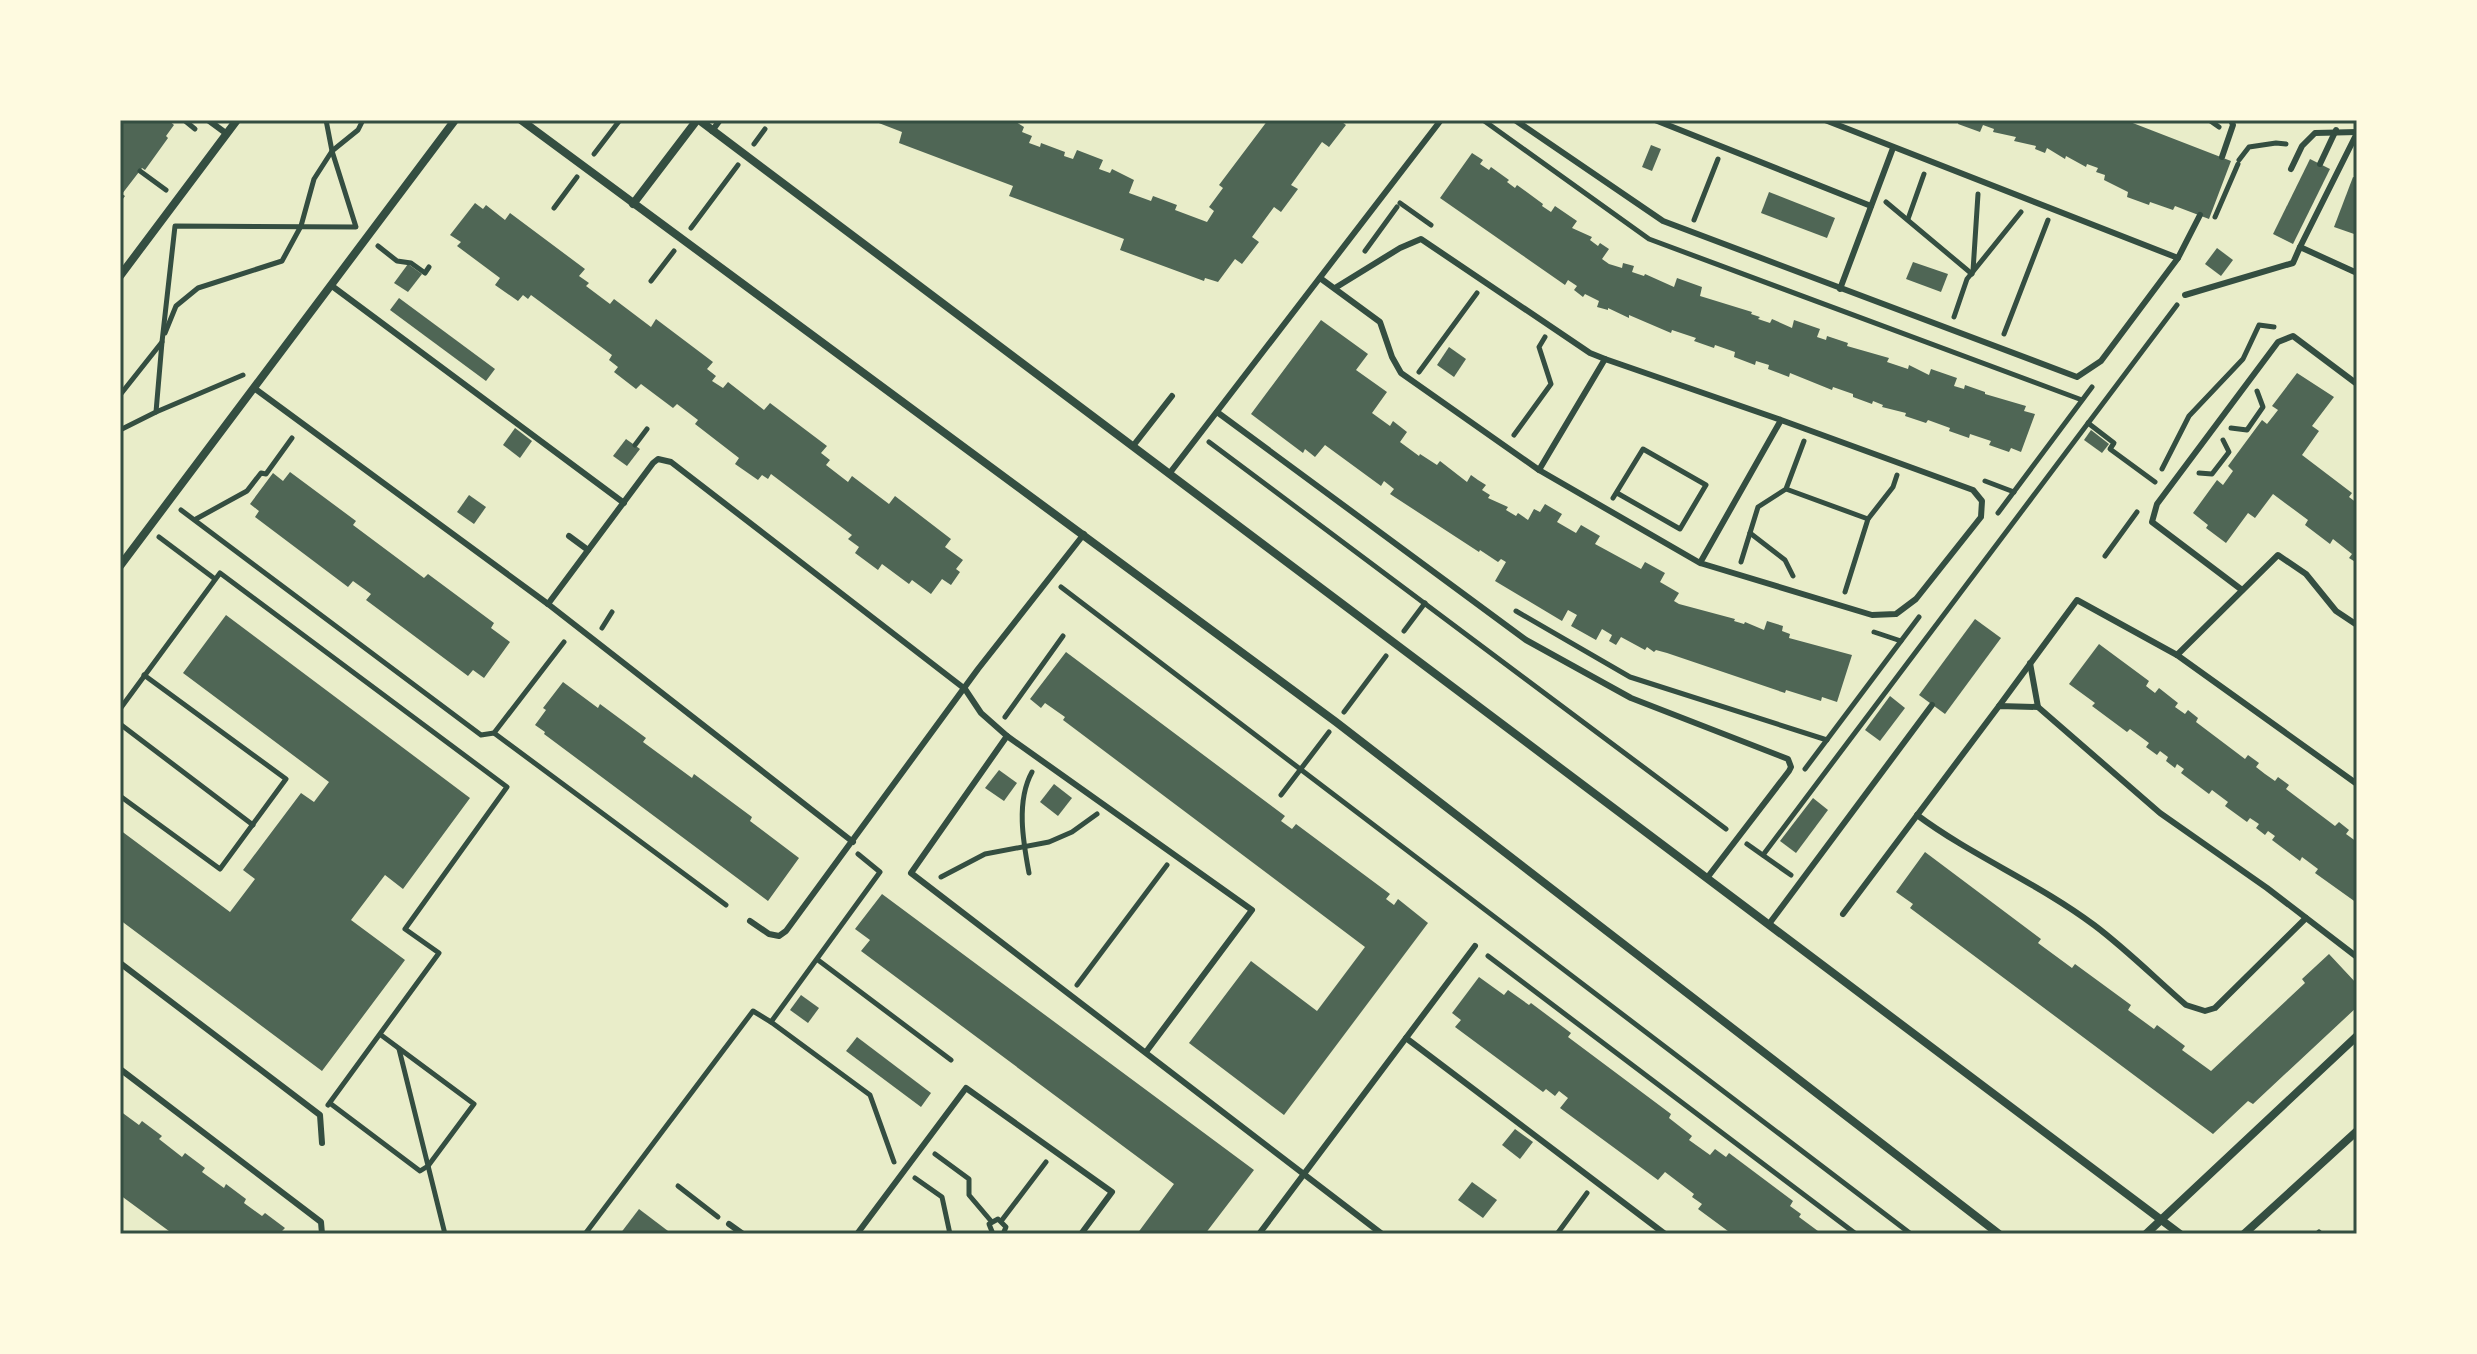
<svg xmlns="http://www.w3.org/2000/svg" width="2477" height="1354" viewBox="0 0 2477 1354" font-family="Arial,sans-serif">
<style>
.building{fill:#4f6655}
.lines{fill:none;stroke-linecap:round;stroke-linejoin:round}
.path{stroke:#344e41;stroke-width:5}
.service{stroke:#344e41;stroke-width:6}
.minor{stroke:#344e41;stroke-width:8}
.neatline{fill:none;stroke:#344e41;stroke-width:3}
</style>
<rect width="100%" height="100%" fill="#e9edc9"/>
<g class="building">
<path d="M120,120H168L174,125L166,136L168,138L145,170L142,168L122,194L125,196L120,203Z"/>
<path d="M871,120H1013L1024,127L1022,132L1032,136L1029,143L1040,147L1041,143L1065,152L1064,156L1073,159L1077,150L1103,160L1099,169L1110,173L1112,169L1134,180L1129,193L1151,201L1153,196L1177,205L1175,210L1207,222L1214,211L1209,207L1223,188L1219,185L1268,120H1339L1346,125L1329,147L1322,142L1291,185L1298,189L1281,212L1274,207L1252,237L1259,242L1242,264L1235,259L1218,282L1205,278L1204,281L1120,250L1124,239L1009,196L1013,186L899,143L902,132Z"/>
<path d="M1959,120H2125L2231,161L2209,219L2175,206L2173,210L2150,202L2149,205L2127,197L2128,192L2104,180L2105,175L2096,172L2098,168L2087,164L2086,167L2066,156L2065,159L2047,148L2045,153L2035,149L2036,146L2014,141L2016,137L1993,132L1994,129L1983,125L1980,132L1958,124Z"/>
<path d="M1651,145L1661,149L1652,171L1642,167Z"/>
<path d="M1472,153L1483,160L1480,164L1489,170L1491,167L1509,180L1507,182L1515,188L1517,185L1543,204L1542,206L1551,212L1555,206L1577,221L1572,228L1592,237L1590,240L1598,246L1600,243L1609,249L1602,259L1609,264L1622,268L1623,263L1634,266L1632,272L1644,276L1645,274L1674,287L1677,278L1702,287L1700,296L1752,312L1751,314L1760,317L1758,319L1770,323L1772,319L1792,328L1794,320L1820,329L1817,337L1826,340L1827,336L1848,343L1847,346L1889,358L1887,362L1908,369L1909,365L1929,375L1931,369L1957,378L1954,386L1964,389L1965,385L1985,392V394L2026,406L2024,411L2035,414L2021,452L2011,448L2009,452L1989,445L1991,441L1970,434L1969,438L1949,431L1950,428L1928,420L1926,423L1905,416L1906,413L1882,407L1883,405L1873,401L1872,404L1853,397V394L1833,387L1832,390L1790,373L1789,377L1768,369L1769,365L1756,361L1755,365L1734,357L1735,352L1715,345L1714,348L1694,341L1696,338L1672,330L1671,333L1629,315V318L1608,308V310L1597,307L1599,301L1585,294L1583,297L1574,290L1577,286L1568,280L1565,285L1440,198Z"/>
<path d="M2310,159L2330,169L2293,244L2273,234Z"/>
<path d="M2353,177L2357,178V235L2334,227Z"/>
<path d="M1769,192L1835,218L1827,238L1761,213Z"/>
<path d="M475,203L483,209L486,205L505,220L510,213L585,269L579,276L589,283L586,286L610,304L614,299L651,327L656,319L713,362L707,369L716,376L712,381L723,388L728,382L764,410L770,403L827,446L821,453L830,460L826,465L848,482L852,476L889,504L895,496L951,539L945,547L963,560L956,569L960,572L951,585L942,579L931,594L912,580L909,584L882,564L878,570L855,553L859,547L848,539L852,535L771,474L768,479L762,475L758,480L735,464L739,458L695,424L698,420L677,404L673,408L641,384L636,389L614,372L618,367L609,360L612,355L531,295L528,299L523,295L518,301L495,285L500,278L457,246L461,242L450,235Z"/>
<path d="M2217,248L2233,260L2221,276L2205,264Z"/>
<path d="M1913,262L1948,274L1941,292L1906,279Z"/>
<path d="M408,264L422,274L408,292L394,283Z"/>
<path d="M399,298L495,369L486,381L390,310Z"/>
<path d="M1321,320L1368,354L1356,370L1387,392L1372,413L1390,426L1393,421L1407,432L1400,442L1419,456L1420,454L1437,465L1440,461L1467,482L1471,475L1478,480L1486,485L1482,490L1490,495L1488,498L1508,507L1506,510L1516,516L1518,513L1528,520L1534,509L1540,512L1545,504L1562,514L1557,522L1576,533L1581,525L1600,536L1595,544L1641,569L1645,562L1665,573L1660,582L1679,593L1674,601L1679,604L1735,619L1734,621L1744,624L1745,622L1764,630L1767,621L1783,626L1782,631L1790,634L1789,638L1852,655L1837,702L1822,697L1821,701L1786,690L1785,693L1667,653L1656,650L1654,652L1647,647L1645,650L1621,637L1616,645L1609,641L1612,635L1602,629L1596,640L1571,626L1577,615L1568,610L1562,621L1495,581L1506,562L1501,559L1498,562L1480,550L1479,552L1390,494L1394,489L1384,481L1381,486L1325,445L1315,457L1305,449L1303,453L1251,414Z"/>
<path d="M1449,347L1466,359L1454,377L1437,365Z"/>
<path d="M2297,373L2334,397L2312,426L2319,431L2302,455L2352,493L2349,497L2357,503V563L2349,558L2352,554L2333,539L2330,544L2305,525L2308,520L2273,494L2255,518L2248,513L2226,543L2206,528L2208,525L2193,513L2217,480L2223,485L2233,471L2228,466L2262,420L2267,424L2278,410L2272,406Z"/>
<path d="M515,428L532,441L520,458L503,445Z"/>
<path d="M2091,430L2109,444L2102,453L2084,440Z"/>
<path d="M626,439L640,449L627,466L613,456Z"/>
<path d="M290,472L356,521L353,525L424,578L428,574L494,623L491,628L510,642L484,678L473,670L468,676L366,600L371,594L353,581L348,587L255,517L259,511L250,504L273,473L283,481Z"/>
<path d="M469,495L486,507L474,524L457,512Z"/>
<path d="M226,615L470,798L403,889L385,875L351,920L405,960L322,1071L120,920V830L230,912L255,879L243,870L301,793L314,802L329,782L183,673Z"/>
<path d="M1975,619L2001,638L1945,714L1919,695Z"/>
<path d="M2099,644L2149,681L2146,686L2155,693L2159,688L2178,703L2175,707L2185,714L2188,710L2198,718L2196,722L2245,759L2248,755L2259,763L2256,767L2265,774L2275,781L2278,777L2289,785L2286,789L2335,826L2339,822L2349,830L2346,834L2357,842V903L2315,873L2318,869L2302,857L2300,861L2272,840L2275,836L2268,831L2265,835L2256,828L2259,824L2250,818L2247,822L2225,806L2228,802L2212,790L2209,794L2181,773L2184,769L2177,764L2175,768L2166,761L2168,757L2160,751L2157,755L2146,747L2149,743L2130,729L2127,732L2092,706L2095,703L2069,684Z"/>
<path d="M1066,652L1285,816L1281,821L1292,829L1296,824L1390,894L1386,899L1394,905L1398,899L1428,923L1284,1115L1189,1043L1251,961L1317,1011L1365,947L1063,720L1065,717L1045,703L1041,708L1030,699Z"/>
<path d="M563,682L598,708L600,704L646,738L643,742L692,778L694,774L752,817L750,821L799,858L768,901L544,734L545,732L535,725L546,710L543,708Z"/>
<path d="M1890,696L1905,708L1880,741L1865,730Z"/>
<path d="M999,770L1017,783L1004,801L985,788Z"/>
<path d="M1054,784L1072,798L1058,816L1040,802Z"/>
<path d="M1813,798L1828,810L1796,853L1780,841Z"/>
<path d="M1925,852L2041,939L2038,943L2072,968L2075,964L2131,1005L2128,1010L2154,1029L2157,1025L2185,1046L2182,1050L2211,1071L2305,983L2302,979L2329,954L2357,984V1007L2253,1104L2248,1101L2213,1134L1910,908L1913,904L1896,892Z"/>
<path d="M882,894L1254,1170L1205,1234H1137L1174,1184L861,951L870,940L855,929Z"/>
<path d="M1479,977L1504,995L1508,990L1529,1005L1531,1003L1571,1033L1568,1037L1671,1114L1669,1118L1692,1136L1689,1140L1710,1155L1715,1149L1726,1157L1729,1153L1793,1201L1790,1206L1801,1214L1799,1217L1822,1234H1732L1698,1209L1702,1204L1692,1197L1694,1194L1665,1172L1658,1180L1560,1108L1568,1098L1559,1091L1555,1096L1546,1089L1543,1092L1455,1027L1461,1020L1452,1013Z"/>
<path d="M801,995L819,1008L808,1023L790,1010Z"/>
<path d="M857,1037L931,1093L921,1107L846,1051Z"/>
<path d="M120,1111L139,1125L142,1121L162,1136L159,1139L182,1157L185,1153L205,1168L202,1172L224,1188L226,1184L246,1199L244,1203L262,1216L265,1213L285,1228L282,1231L286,1234H173L120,1195Z"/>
<path d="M1515,1129L1533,1142L1520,1159L1502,1145Z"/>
<path d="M1472,1182L1497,1200L1483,1218L1458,1200Z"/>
<path d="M639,1209L672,1234H620Z"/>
</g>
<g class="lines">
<g class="path">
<path d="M184,120L195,129"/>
<path d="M1483,120L1649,239L2082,400"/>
<path d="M2209,120L2219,127"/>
<path d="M754,144L765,129"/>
<path d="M594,154L620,120"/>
<path d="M2239,160L2249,147L2276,143L2286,144"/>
<path d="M140,171L166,190"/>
<path d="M1886,202L1972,274"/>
<path d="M1400,203L1431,225"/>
<path d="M554,208L577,177"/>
<path d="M2215,217L2238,164"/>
<path d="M1908,219L1924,174"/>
<path d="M1694,220L1718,159"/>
<path d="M691,228L738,165"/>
<path d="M378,246L397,261L411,263L425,273L429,267"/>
<path d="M1365,251L1397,207"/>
<path d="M1973,271L1978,194"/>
<path d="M651,281L674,251"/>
<path d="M1954,317L1967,279L2021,212"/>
<path d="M165,333L176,306L198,288L282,261L301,226L314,179L332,151L358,130L363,120"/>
<path d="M2004,334L2048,220"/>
<path d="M1419,372L1477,293"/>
<path d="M120,395L162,342L175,226L356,227L332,151L326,120"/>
<path d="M156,412L243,375"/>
<path d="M2088,423L2114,443L2110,449L2155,482"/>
<path d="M2231,428L2247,430L2263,407L2257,391"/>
<path d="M120,430L156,412L162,342"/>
<path d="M1514,435L1551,384L1539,347L1545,337"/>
<path d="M1209,442L1726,829"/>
<path d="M635,445L647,429"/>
<path d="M2162,469L2189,416L2243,359L2259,325L2274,327"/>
<path d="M2199,473L2212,474L2229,452L2223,440"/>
<path d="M1985,481L2014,492"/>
<path d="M1786,489L1868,519"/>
<path d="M1613,498L1643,449L1706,485L1680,529L1617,493"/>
<path d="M181,510L481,735L494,733L564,642"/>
<path d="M1998,513L2092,387"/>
<path d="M196,519L247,491L261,473L266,474L292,438"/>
<path d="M1750,533L1785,560L1793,576"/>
<path d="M159,537L215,579"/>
<path d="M2105,556L2137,512"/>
<path d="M1741,562L1758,507L1786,489L1804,441"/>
<path d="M1061,587L1911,1234"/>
<path d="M1845,592L1868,519L1893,487L1897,475"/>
<path d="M1516,611L1630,677L1827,740"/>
<path d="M602,628L612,612"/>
<path d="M1404,631L1425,603"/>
<path d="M1874,632L1901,641"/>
<path d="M120,709L220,573L507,787L405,929L439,953L328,1105"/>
<path d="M1344,712L1386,656"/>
<path d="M1005,717L1063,636"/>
<path d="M120,724L253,825"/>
<path d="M494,733L726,905"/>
<path d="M1805,769L1919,617"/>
<path d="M1281,795L1329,732"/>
<path d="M120,796L220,869L286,779L144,675"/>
<path d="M1747,844L1791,875"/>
<path d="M1763,855L2177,305"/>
<path d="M1029,873C1023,841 1016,801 1032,772"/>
<path d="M941,877L985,854L1049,842L1072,832L1097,814"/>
<path d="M1488,956L1856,1234"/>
<path d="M818,960L951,1060"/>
<path d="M1077,985L1167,865"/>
<path d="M771,1022L870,1095L894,1162"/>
<path d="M399,1049L445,1234"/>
<path d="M331,1104L420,1171L428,1166L474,1104L381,1035"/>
<path d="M935,1154L969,1179V1195L991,1221"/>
<path d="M915,1178L942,1197L950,1234"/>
<path d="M678,1186L718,1217"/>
<path d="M1002,1220L1046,1162"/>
<path d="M2319,1232L2321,1234"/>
<path d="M585,1234L753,1011L771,1022L880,872L858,854"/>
<path d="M993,1234L989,1224L998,1219L1006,1227L1003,1234"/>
<path d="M1557,1234L1587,1193"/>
</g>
<g class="service">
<path d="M208,120L227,134"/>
<path d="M1515,120L1663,221L2077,377L2101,361L2178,258L2200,215"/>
<path d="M1655,120L1871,206"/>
<path d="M1825,120L2178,258"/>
<path d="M712,131L720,120"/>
<path d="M2222,157L2233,125L2231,120"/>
<path d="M2320,164L2336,130"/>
<path d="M2291,169L2302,146L2315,133L2357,132"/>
<path d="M2300,247L2357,133"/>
<path d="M1320,278L1380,322L1392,357L1401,373L1539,470"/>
<path d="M332,286L624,503"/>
<path d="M1335,288L1400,248L1421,239L1590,353L1605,359"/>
<path d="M1840,289L1893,148"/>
<path d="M2185,295L2293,263L2300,247L2357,273"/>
<path d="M254,388L548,604L853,842"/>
<path d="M1217,412L1526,640L1631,698L1788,759L1791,767L1789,771L1707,878"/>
<path d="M1133,446L1172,396"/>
<path d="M1169,474L1441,120"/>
<path d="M569,536L588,550"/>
<path d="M1700,563L1872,615L1896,614L1916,599L1981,517L1982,501L1973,490L1781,420L1605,359L1539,470L1700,563L1781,420"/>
<path d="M2242,590L2152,522L2157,504L2278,342L2293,336L2357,384"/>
<path d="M548,604L653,463L658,459L671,462L965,689L981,713L1007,736L1252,910L1146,1052"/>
<path d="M2177,655L2357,784"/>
<path d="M2030,663L2038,707"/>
<path d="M1999,706L2077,600L2177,655L2278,555L2306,574L2336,611L2357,625"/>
<path d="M1007,736L911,873L1382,1234"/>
<path d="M1917,815C1972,856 2038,883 2094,925C2126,949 2156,979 2186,1005L2205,1011L2215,1008L2306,918"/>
<path d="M1843,914L1999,706L2038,707L2160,813L2267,888L2357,957"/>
<path d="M750,921L769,934L779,936L786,931L978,669L1084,534"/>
<path d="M1769,924L1932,705"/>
<path d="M120,963L320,1115L322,1143"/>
<path d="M1406,1038L1665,1234"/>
<path d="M120,1069L321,1222L322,1234"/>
<path d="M729,1224L743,1234"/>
<path d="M857,1234L966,1088L1112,1192L1081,1234"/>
<path d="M1259,1234L1475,946"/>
</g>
<g class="minor">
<path d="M521,120L1336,722L1999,1234"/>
<path d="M699,120L2180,1234"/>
<path d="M633,204L697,120"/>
<path d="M120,276L237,120"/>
<path d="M120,566L455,120"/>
<path d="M2146,1234L2357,1036"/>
<path d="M2244,1234L2357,1131"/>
</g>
</g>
<rect width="2477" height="1354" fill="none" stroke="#fefae0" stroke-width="244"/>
<rect x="122" y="122" width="2233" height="1110" class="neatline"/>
</svg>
